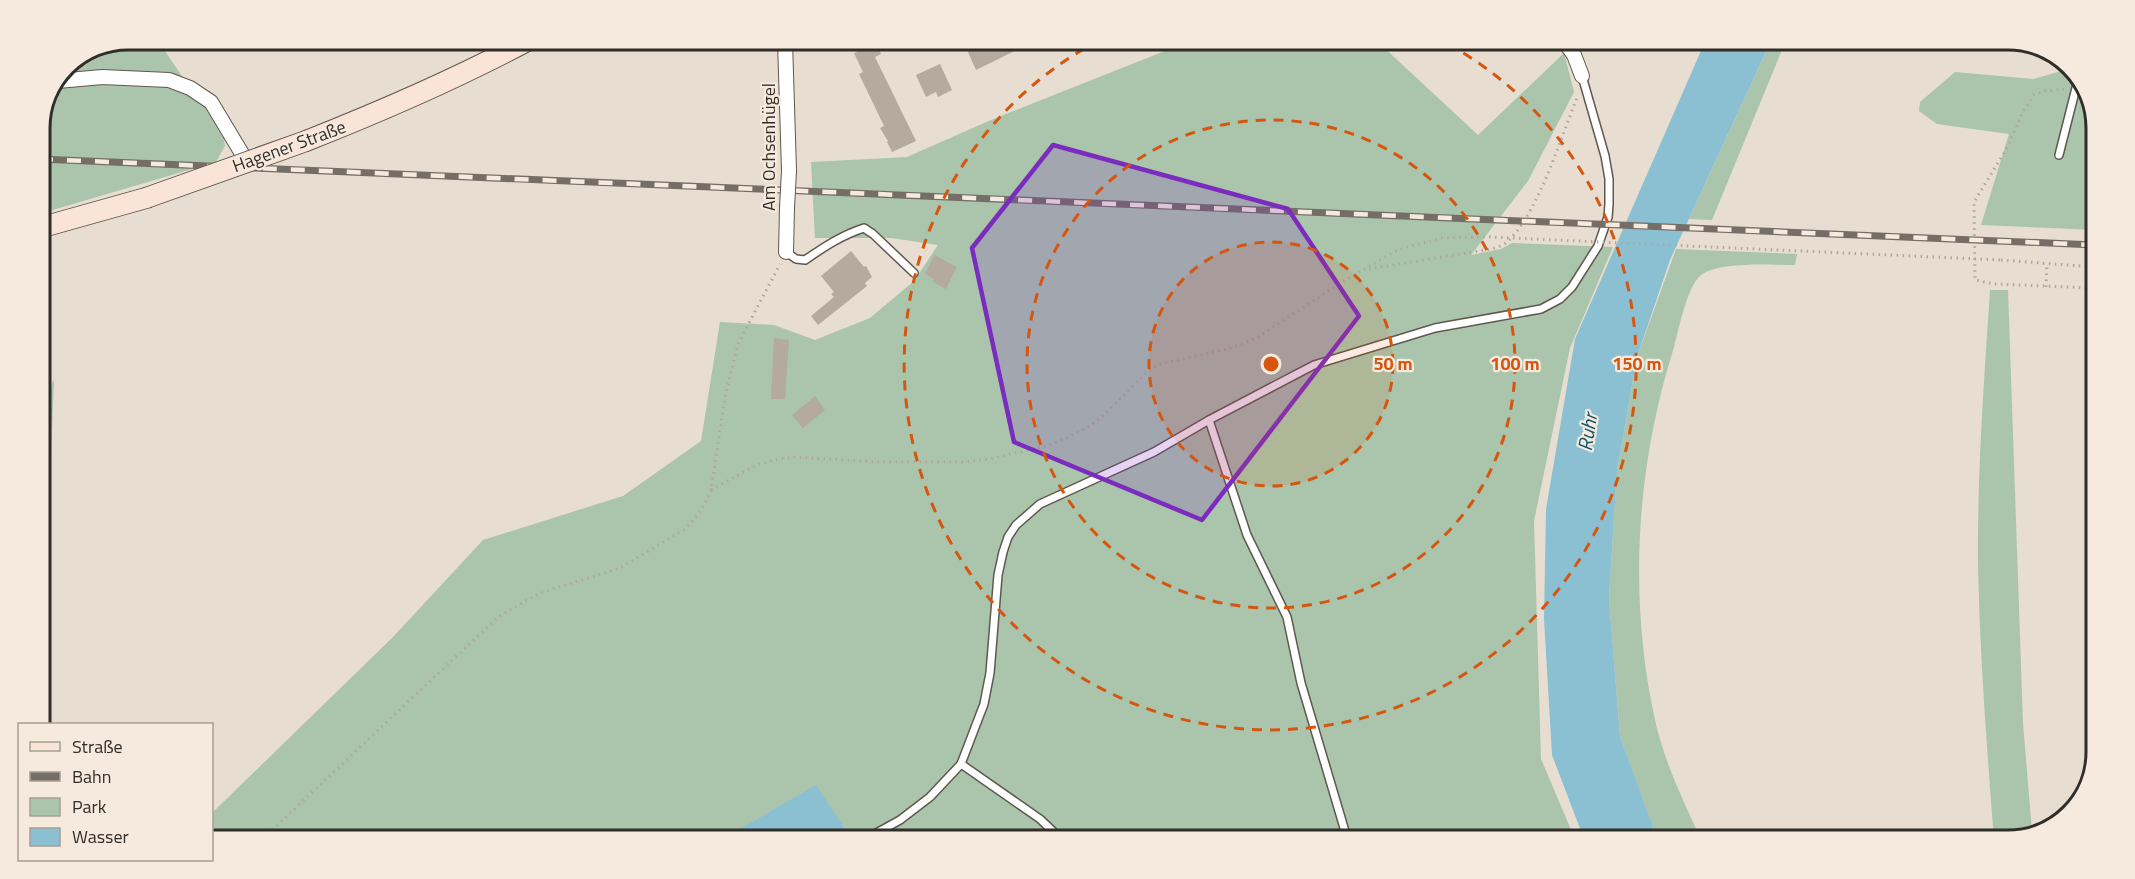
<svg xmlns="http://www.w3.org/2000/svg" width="2135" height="879" viewBox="0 0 2135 879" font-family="'Titillium Web',sans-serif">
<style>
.green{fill:#aac5ac}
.water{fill:#8bc0d3}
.building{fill:#b4aa9e}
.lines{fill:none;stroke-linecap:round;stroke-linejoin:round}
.lane-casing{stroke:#61584d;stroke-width:10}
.street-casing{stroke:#61584d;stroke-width:16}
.secondary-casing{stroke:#61584d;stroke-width:22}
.path{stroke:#afa79c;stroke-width:3;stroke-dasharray:1.5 4.5;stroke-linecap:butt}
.lane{stroke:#fff;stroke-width:7}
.street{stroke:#fff;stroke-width:14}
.secondary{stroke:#fae3d7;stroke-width:20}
.rail-casing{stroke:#756e66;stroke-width:7}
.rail{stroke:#f5eadd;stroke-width:4.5;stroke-dasharray:14;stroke-linecap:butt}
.street-bridge-casing{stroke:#61584d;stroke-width:16;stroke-linecap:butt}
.secondary-bridge-casing{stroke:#61584d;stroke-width:22;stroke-linecap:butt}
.path-bridge{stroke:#afa79c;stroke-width:3;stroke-dasharray:1.5 4.5;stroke-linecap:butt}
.street-bridge{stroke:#fff;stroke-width:14}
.secondary-bridge{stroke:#fae3d7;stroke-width:20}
.marked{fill:#7b2cbf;fill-opacity:0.2;stroke:#7b2cbf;stroke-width:4.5;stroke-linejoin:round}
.ring{fill:none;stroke:#d6550f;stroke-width:3;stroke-dasharray:10 8}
.labels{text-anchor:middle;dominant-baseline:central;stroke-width:4.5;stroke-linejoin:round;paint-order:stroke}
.street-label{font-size:18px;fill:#312d28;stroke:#f5eadd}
.water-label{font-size:20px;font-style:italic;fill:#0c5569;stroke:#f5eadd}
.rim{fill:none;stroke:#312d28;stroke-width:3}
.centre{fill:#d6550f;stroke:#f5eadd;stroke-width:3}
.ring-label{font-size:18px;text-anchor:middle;font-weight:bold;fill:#d6550f;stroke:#f5eadd;stroke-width:4.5;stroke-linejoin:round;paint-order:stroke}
</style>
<rect width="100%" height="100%" fill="#e7ddd0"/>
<g class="green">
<path d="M127,39H157L183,78H59L65,65Z"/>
<path d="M1185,43H1379L1478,135L1564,53L1574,92L1528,181L1471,255L1501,249L1512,243L1613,247L1570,348L1534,521L1541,759L1575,839L212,834V813L393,637L483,540L623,496L701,441L720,322L774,325L815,340L870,318L914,281L938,245L891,238H815L811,162L907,157L991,120Z"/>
<path d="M1769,45H1784L1712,220L1689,219Z"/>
<path d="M2064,64L2081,78L2096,122L2095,230L1981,225L2009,134L1937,124L1919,111L1920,102L1955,72L2033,79L2062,71Z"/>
<path d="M116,82L173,87L201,100L223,131L225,146L216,162L39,214V122L56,86Z"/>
<path d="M1676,249L1797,254L1795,265C1771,265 1720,261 1701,275C1687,286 1679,329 1674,347C1636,467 1628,597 1655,720C1664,761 1683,801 1701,839H1657L1654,832L1620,736L1609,598L1617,471L1637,357Z"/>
<path d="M1990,290H2008L2023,723L2032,832L2008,840H1994C1987,749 1980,658 1978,567C1977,475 1984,382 1990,290Z"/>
<path d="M54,379L49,510L39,517V415Z"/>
</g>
<g class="water">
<path d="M1704,44L1769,45L1670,260L1637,357L1617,471L1609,598L1620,736L1657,839H1584L1552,755L1544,619L1546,509L1575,339Z"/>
<path d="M816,785L847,832L839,836H728Z"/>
</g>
<g class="building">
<path d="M852,42H876L881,54L875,57L916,141L892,152L887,142L888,141L880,128L884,126L859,74L863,72L854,53L857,52Z"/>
<path d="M984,42H1033L976,70L967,50Z"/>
<path d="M940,64L952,90L938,97L936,92L926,97L916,75Z"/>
<path d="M851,251L864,267L866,266L872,277L865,283L867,286L818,325L811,316L834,297L831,294L834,292L821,276Z"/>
<path d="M934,255L957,267L946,289L933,282L934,279L925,274Z"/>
<path d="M774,338L789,340L785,399H771Z"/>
<path d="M815,396L825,410L803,428L792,415Z"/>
</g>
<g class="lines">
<g class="lane-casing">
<g id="lane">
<path d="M2059,155L2079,76"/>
<path d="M786,252L796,259L805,260C824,247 842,235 864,228L873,234L914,273"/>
<path d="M1209,420L1247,535L1287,617L1301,683L1347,838"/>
<path d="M961,764L1040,819L1059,837"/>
<path d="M871,836L900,820L930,797L961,764L984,704L990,673L998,575L1003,552L1008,537L1016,525L1040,504L1154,452L1209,420L1314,365L1435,328L1541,309L1560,299L1572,287L1598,246L1608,217L1609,204V179L1605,156L1582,76"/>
</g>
</g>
<g class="street-casing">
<g id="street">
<path d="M785,41L789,171"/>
<path d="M1566,44L1574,55L1582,76"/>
<path d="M58,81L102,77L169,80L190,88L211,102L247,162"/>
<path d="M786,252L787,208"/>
</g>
</g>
<g class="secondary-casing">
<g id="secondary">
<path d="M306,141C382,111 456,79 529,40"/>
<path d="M39,228L146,198"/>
</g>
</g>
<g class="path">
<path d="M2064,89L2045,91L2034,95L2023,112L2006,150L1974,202L1975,280L1994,284L2094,288"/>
<path d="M2001,260L2094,267"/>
<path d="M1369,269L1491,249C1499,247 1506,244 1511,238C1540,207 1561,137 1577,98"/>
<path d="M2046,287L2047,263"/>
<path d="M711,490L755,466L773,460L794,457L877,462H963L989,459L1046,446L1067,438L1090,426L1105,414L1149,370L1161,364L1231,348L1258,337L1342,282L1394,252L1407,247L1442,238L1489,237"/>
<path d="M268,834L498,617L527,600L546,591L620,568L685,529C697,518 704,506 711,490L725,397L738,344L780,264"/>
</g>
<use href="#lane" class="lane"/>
<use href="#street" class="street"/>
<use href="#secondary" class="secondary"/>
<g class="rail-casing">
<path id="rail" d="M39,159L2095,245"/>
</g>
<use href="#rail" class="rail"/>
<g class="street-bridge-casing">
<path id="street-bridge" d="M787,208L789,171"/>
</g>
<g class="secondary-bridge-casing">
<path id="secondary-bridge" d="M146,198L306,141"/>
</g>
<path class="path-bridge" d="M1489,237L2001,260"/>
<use href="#street-bridge" class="street-bridge"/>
<use href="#secondary-bridge" class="secondary-bridge"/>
</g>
<path class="marked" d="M1053,145L1288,209L1359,316L1202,520L1014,442L972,248Z"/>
<circle cx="1271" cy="364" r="122" fill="#d6550f" fill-opacity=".12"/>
<g class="ring">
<circle cx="1271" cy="364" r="122"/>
<circle cx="1271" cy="364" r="244"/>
<path d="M1448 44A366 366 0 1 1 1096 42"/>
</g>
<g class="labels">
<g class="street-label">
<text transform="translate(289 146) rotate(-20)">Hagener Straße</text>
<text transform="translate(768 147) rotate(-90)">Am Ochsenhügel</text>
</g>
<g class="water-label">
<text transform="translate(1587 432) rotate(-81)">Ruhr</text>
</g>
</g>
<path d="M0 0H2135V879H0ZM128 50H2008A78 78 0 0 1 2086 128V752A78 78 0 0 1 2008 830H128A78 78 0 0 1 50 752V128A78 78 0 0 1 128 50Z" fill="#f5eadd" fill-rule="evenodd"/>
<path class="rim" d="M128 50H2008A78 78 0 0 1 2086 128V752A78 78 0 0 1 2008 830H128A78 78 0 0 1 50 752V128A78 78 0 0 1 128 50Z"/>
<circle cx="1271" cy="364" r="9" class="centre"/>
<g class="ring-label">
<text x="1393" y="370">50 m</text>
<text x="1515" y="370">100 m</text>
<text x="1637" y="370">150 m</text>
</g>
<rect x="18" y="723" width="195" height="138" fill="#f5eadd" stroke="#a79e95" stroke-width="1.5"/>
<rect x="30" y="742" width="30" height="9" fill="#fae3d7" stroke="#a79e95" stroke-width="1.5"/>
<text x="72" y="753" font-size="18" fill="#312d28">Straße</text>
<rect x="30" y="772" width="30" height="9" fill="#756e66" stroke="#a79e95" stroke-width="1.5"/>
<text x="72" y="783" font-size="18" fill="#312d28">Bahn</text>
<rect x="30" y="798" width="30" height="18" fill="#aac5ac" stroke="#a79e95" stroke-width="1.5"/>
<text x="72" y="813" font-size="18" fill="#312d28">Park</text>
<rect x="30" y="828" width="30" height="18" fill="#8bc0d3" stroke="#a79e95" stroke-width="1.5"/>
<text x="72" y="843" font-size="18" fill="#312d28">Wasser</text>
</svg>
